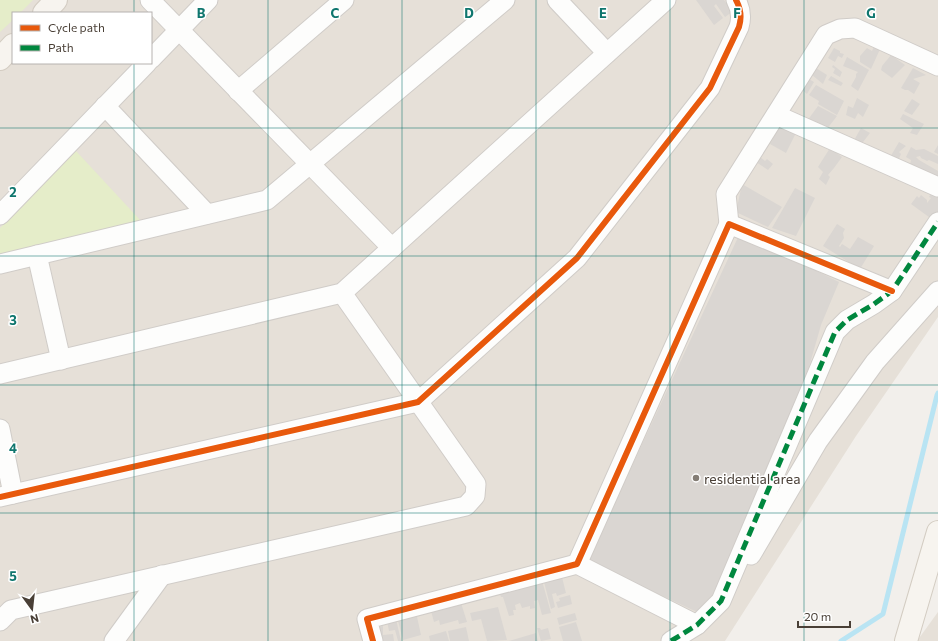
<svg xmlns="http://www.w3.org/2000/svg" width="938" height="641" viewBox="0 0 938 641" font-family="Commissioner,sans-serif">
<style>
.residential{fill:#e6e0d8;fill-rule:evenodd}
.green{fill:#e5edc9}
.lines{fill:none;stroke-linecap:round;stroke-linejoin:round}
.stream{stroke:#b9e4f3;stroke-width:5}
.building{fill:#dad6d2}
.street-casing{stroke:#d0ccc8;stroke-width:21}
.secondary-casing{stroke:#d3ccc2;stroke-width:24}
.street{stroke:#fdfdfc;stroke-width:19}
.secondary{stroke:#f7f4ef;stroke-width:22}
.quiet{stroke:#00873e;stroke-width:5;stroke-dasharray:10 5;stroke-linecap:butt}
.cycleway-casing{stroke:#fff;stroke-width:8}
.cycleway{stroke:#e8590c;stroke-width:6}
.grid{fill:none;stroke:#0f766e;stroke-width:1;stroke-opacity:0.55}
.poi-dot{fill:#847d75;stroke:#fff;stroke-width:1.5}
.labels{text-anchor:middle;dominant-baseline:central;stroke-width:3;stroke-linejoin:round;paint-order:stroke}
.poi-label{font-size:14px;fill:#493f36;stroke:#fff;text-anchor:start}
.grid-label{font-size:13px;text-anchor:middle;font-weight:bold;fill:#0f766e;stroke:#fff;stroke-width:3;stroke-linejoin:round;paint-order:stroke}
</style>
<rect width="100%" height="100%" fill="#f2efeb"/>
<g class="residential">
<path d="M0,0H938V317L856,436L725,641H0ZM13,13H151V63H13Z"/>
<path d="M938,612V641H917Z"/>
</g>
<g class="green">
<path d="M0,0H33L20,13H13V20L0,32Z"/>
<path d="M76,151L141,221L0,256V228Z"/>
</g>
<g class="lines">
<path class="stream" d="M841,641L883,614L937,395L938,393"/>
</g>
<g class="building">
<path d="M696,0H724L732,12L725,17L716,4L714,6L723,18L714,25Z"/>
<path d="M875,44L881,47L871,69L860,62V56L867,48L872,51Z"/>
<path d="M834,48L840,51V53L844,54L842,58L838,56L835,62L828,58Z"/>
<path d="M891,55L905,65L892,78L881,70L882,66Z"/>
<path d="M847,57L869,70L858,91L851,86L856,77V74L858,72L843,66Z"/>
<path d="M833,65L842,72L840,77L833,73L835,69L832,67Z"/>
<path d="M816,68L827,75L823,84L812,75Z"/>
<path d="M913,68L926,75L913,79L920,83L914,94L908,90H905L901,88Z"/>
<path d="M831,76L843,83L841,86L828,80Z"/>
<path d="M807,78L814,82L807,94L800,88Z"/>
<path d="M816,85L844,101L837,115L818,104L819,101L809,95Z"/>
<path d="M857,98L869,105L863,117L858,113L855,119L846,115L848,106L853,108Z"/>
<path d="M912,99L920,104L912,115L904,111Z"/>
<path d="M818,106L837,116L827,129L807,121Z"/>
<path d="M903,114L924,124L917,135L910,133L913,128L900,119Z"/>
<path d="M780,126L796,133L786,153L770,144Z"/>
<path d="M861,128L870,133L860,146L853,142Z"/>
<path d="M899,142L906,146L899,152L901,154L897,163L889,159Z"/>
<path d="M938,145V154L934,152Z"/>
<path d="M911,147L916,150L924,149L938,156V164L929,160L927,161L921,158L920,156L916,157L919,160L938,171V184L910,165L911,160L906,157Z"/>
<path d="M830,148L842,157L834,168L828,175L830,177L826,185L819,179L823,172L818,167Z"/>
<path d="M760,157L765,161L767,159L773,164L768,170L756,162Z"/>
<path d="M742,184L782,207L768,227L736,212Z"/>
<path d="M795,188L815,198L796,236L772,228Z"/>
<path d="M932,192L938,196V213L933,220L911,204L917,196L919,198L921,195L927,200V203L931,198L929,197Z"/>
<path d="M837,224L845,229L843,233L844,238L839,246L840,247L842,244L850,249L858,237L874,246L860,269L823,246Z"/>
<path d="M740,233L839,282L821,325L801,395L714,597L697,612L588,561Z"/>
<path d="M561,573L566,593L557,596L556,593L552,594L555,607L551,609L543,578Z"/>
<path d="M541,577L551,613L542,615L538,600L534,601L535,608L530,609V606L522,608L520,603L515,605L516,610H513L514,615L509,616L503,597H501L498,588L519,582L522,590L520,581Z"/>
<path d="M570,595L572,604L558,608L556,602L560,601L559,598Z"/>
<path d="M461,603L467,622L459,624L458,620L440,625L439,620L434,622L431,611Z"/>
<path d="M498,607L507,640L487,641L481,619L472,621L470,613Z"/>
<path d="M416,612L421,635L403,640L397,617Z"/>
<path d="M575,613L577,620L559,625L557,618Z"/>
<path d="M396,619L401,641H398L395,630L389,631L387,621Z"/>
<path d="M576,622L582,641H563L559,627Z"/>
<path d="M383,626V635L393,634L394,641H381L377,627Z"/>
<path d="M466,627L469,641H450L448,631Z"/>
<path d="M537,628H540L541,630L548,628L551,639L541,641Z"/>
<path d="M446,631L449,641H430L429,636Z"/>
<path d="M536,633L538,641H509Z"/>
</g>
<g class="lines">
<g class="street-casing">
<g id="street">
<path d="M150,0L392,248"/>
<path d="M557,0L607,53"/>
<path d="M151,59L208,0"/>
<path d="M238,91L344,0"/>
<path d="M105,106L207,214"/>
<path d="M776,115L938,187"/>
<path d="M0,215L147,63"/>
<path d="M729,224L726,194L826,35L840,29L855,28L938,66"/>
<path d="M37,255L61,360"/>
<path d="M0,264L267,200L505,0"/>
<path d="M0,374L342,293L666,0"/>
<path d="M0,429L13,494"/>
<path d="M0,497L418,402L577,258L710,88L739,27C742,17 741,9 736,0"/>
<path d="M751,555L818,441L875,362L938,291"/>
<path d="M577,564L697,625"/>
<path d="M0,621L11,610L466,506L475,496L476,484L342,293"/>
<path d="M114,641L162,575"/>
<path d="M373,641L367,619L577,564L729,224L892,291"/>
<path d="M671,641L697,625L721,601L835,332L847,320L874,304L892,291L938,222"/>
</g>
</g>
<g class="secondary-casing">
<g id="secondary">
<path d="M44,13L56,0"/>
<path d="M0,59L13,45"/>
<path d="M906,641L938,532"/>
</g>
</g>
<use href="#street" class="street"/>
<use href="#secondary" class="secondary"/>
<path class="quiet" d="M671,641L697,625L721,601L835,332L847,320L874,304L892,291L938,222"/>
<g class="cycleway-casing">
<g id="cycleway">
<path d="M0,497L418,402L577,258L710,88L739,27C742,17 741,9 736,0"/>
<path d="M373,641L367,619L577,564L729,224L892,291"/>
</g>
</g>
<use href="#cycleway" class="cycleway"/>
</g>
<path class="grid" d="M134,0V13M268,0V641M402,0V641M536,0V641M670,0V641M804,0V641M134,63V641M0,128H938M0,256H938M0,385H938M0,513H938"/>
<circle class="poi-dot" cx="696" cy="478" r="4"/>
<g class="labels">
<g class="poi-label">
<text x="704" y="478">residential area</text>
</g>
</g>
<g class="grid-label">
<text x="201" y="18">B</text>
<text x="335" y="18">C</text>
<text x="469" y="18">D</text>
<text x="603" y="18">E</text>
<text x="737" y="18">F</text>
<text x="871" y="18">G</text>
<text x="13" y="197">2</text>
<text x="13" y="325">3</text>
<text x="13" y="453">4</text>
<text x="13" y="581">5</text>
</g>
<rect x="12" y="12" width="140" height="52" fill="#ffffff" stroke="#b6b2af"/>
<rect x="20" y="25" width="20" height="6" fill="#e8590c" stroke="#b6b2af"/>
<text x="48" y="32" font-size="12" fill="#493f36">Cycle path</text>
<rect x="20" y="45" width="20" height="6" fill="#00873e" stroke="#b6b2af"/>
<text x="48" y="52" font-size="12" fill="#493f36">Path</text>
<g transform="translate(32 609) rotate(165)" stroke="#ffffff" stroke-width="3" paint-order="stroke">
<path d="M0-3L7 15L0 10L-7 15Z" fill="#493f36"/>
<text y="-6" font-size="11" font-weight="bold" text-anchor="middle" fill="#493f36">N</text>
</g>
<path d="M798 621v6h52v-6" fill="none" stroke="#493f36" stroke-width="2"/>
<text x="804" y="621" font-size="12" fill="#493f36" stroke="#ffffff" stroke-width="3" paint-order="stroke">20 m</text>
</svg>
